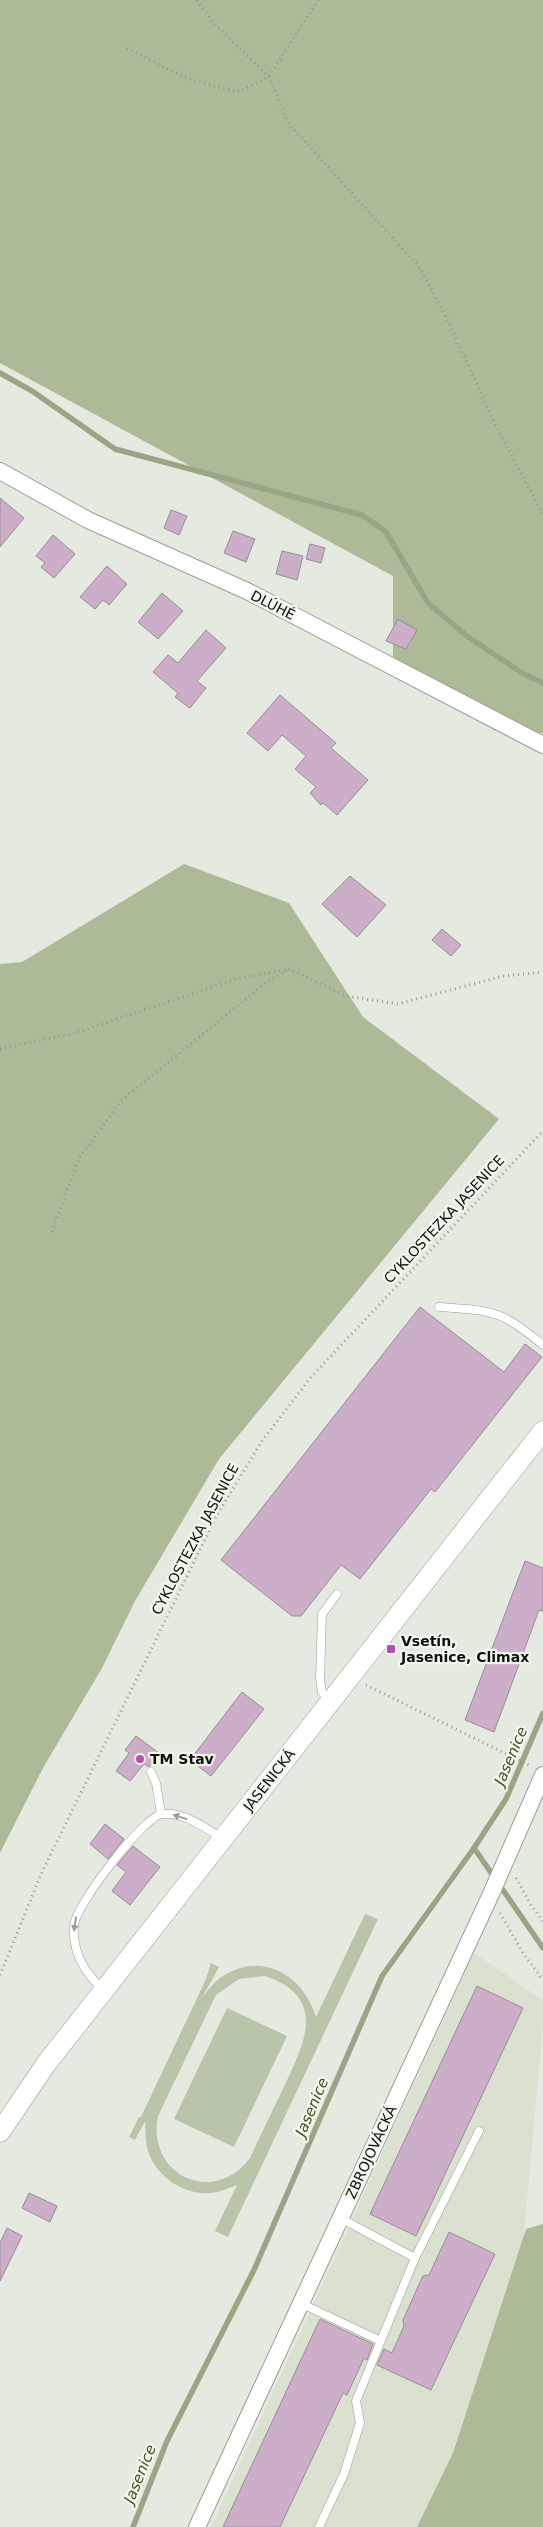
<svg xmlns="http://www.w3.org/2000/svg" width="543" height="2527" viewBox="0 0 543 2527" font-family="'DejaVu Sans',sans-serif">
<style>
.built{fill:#dae1d0}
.green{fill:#b9c5a9;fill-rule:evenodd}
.forest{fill:#acba98}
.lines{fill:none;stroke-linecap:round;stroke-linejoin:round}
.stream{stroke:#98a685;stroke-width:5.5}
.building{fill:#ccaec8;stroke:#968e95}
.service-casing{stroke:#9a9e95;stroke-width:9}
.minor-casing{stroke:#9a9e95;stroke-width:18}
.tertiary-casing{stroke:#9a9e95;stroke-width:21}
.path{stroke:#979a93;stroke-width:3;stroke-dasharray:1 4;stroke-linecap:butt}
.service{stroke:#fff;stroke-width:8}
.minor{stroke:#fff;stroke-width:16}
.tertiary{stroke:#fff;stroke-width:20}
.oneway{fill:#9f9f9e}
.poi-dot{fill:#b84eb0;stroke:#f2f7ed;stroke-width:2}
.labels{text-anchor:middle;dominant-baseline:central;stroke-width:4.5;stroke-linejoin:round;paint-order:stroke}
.street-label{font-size:14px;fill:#0f100d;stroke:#f2f7ed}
.poi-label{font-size:14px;font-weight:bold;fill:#0f100d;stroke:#f2f7ed;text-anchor:start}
.water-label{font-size:15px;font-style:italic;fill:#3e501c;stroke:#f2f7ed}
</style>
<rect width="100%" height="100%" fill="#e5eae0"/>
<path class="built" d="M474,1953L543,2000V2025L514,2344L416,2527H211Z"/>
<g class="green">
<path d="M365,1914L378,1919L228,2237L215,2231L237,2185C229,2188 220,2192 211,2193C184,2195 157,2178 148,2151C145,2141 146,2131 145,2121L135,2140L129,2137L139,2117H141L206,1979L211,1963L219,1967L202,1998C208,1990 214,1982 223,1976C264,1950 304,1977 316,2017ZM265,1976C331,1998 302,2048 282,2091C271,2113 261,2135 250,2158C214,2207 146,2175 158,2116L216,1995L239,1979Z"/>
<path d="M227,2008L287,2036L234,2147L174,2119Z"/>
</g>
<g class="forest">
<path d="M0,0H543V733L496,731L393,672V576L0,363Z"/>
<path d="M184,864L289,903L363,1017L499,1119L219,1459L135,1601L102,1668L43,1768L0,1853V964L22,962Z"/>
<path d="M543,2224V2527H417L453,2453L526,2229Z"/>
</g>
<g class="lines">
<g class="stream">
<path d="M0,373L32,391L115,449L362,515L386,532L428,603L468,637L522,673L543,683"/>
<path d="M474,1848L543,1948"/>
<path d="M133,2527L167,2441L254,2270L382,1976L474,1848L506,1799L543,1713"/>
</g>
</g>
<g class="building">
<path d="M0,498L24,518L0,547Z"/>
<path d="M171,510L187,516L179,535L164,528Z"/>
<path d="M233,531L255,539L246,562L224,553Z"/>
<path d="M53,535L75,554L54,578L41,567L45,563L36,556Z"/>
<path d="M310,544L325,548L321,563L306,559Z"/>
<path d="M282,551L303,556L297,580L276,574Z"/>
<path d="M107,566L127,584L109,605L103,600L95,609L80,597Z"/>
<path d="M162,593L183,611L158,639L138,622Z"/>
<path d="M398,619L417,630L406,649L386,641Z"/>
<path d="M206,630L226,648L197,681L206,688L190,708L175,697L178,693L153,672L168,655L178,663Z"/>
<path d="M280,695L336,743L331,748L368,780L337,815L323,803L321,805L310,793L316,787L295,769L306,756L282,735L268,751L247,733Z"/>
<path d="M350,876L386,905L357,937L322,904Z"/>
<path d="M442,929L461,945L451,956L432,940Z"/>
<path d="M420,1307L504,1372L525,1344L542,1357L435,1492L431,1489L360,1579L341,1565L301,1616H292L221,1560Z"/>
<path d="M525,1561L543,1568V1611L539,1610L494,1732L465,1720Z"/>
<path d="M242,1692L264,1709L211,1776L190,1760Z"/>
<path d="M136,1736L159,1753L149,1767L144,1764L130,1781L116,1771L129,1753L125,1750Z"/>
<path d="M105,1824L124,1839L108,1859L90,1844Z"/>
<path d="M133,1846L160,1867L130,1905L112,1891L126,1872L117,1865Z"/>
<path d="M477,1986L523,2008L416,2236L370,2214Z"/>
<path d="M29,2193L57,2206L50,2222L22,2208Z"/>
<path d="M7,2228L22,2236L0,2281V2243Z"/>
<path d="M449,2232L495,2254L431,2390L377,2365L384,2349L392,2353L404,2326L403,2320L423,2276L429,2275Z"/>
<path d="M320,2319L373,2344L367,2360L364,2358L347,2395L343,2393L280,2527H223Z"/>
</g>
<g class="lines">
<g class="service-casing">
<g id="service">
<path d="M439,1307C493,1311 500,1309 543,1345"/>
<path d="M329,1701L322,1692L320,1679L322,1614L337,1594"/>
<path d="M151,1772L156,1783L161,1814"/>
<path d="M103,1990C85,1973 72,1951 74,1926C74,1907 144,1816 162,1814C183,1811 205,1828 222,1838"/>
<path d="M340,2218L415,2258L479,2131"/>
<path d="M300,2303L381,2341"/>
<path d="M319,2527L344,2474L360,2423L356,2401L415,2258"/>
</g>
</g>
<g class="minor-casing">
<g id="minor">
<path d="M0,471L88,520L247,591L543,745"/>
<path d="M197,2527L491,1894L543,1775"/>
</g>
</g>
<g class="tertiary-casing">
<path id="tertiary" d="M0,2132L46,2064L543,1431"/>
</g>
<g class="path">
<path d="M197,0L214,23L269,77L289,124L420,268L448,321L494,422L543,515"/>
<path d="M127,48L186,78L237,92L269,77L318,0"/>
<path d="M0,1049L75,1033L236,979L290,969L346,996L398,1004L503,976L543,972"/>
<path d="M52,1232L79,1158L121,1101L268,981L288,970"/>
<path d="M366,1685L531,1766"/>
<path d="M516,1878L531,1905L543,1921"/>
<path d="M500,1913L523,1953L543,1980"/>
<path d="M0,1975L42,1872L217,1515L262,1441L312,1376L543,1131"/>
</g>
<use href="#service" class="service"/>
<use href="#minor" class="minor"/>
<use href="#tertiary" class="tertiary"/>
</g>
<defs><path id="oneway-solid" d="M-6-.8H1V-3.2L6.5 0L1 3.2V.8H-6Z" transform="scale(1.25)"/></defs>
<g class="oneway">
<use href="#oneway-solid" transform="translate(180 1817) rotate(-163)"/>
<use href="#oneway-solid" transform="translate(75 1924) rotate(98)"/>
</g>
<g class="poi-dot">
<rect x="386" y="1644" width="10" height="10" rx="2.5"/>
<circle cx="140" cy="1759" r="5"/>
</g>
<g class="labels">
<g class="street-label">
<text transform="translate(273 605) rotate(27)">DLÚHÉ</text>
<text transform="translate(444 1219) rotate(-47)">CYKLOSTEZKA JASENICE</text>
<text transform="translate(195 1539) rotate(-62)">CYKLOSTEZKA JASENICE</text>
<text transform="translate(269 1780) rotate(-52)">JASENICKÁ</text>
<text transform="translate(371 2152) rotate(-65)">ZBROJOVÁCKÁ</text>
</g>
<g class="poi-label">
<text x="401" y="1641">Vsetín,<tspan x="401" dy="16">Jasenice, Climax</tspan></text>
<text x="150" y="1759">TM Stav</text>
</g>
<g class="water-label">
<text transform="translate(511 1756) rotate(-67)">Jasenice</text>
<text transform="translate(312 2107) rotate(-67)">Jasenice</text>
<text transform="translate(140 2474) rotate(-68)">Jasenice</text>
</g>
</g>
</svg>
